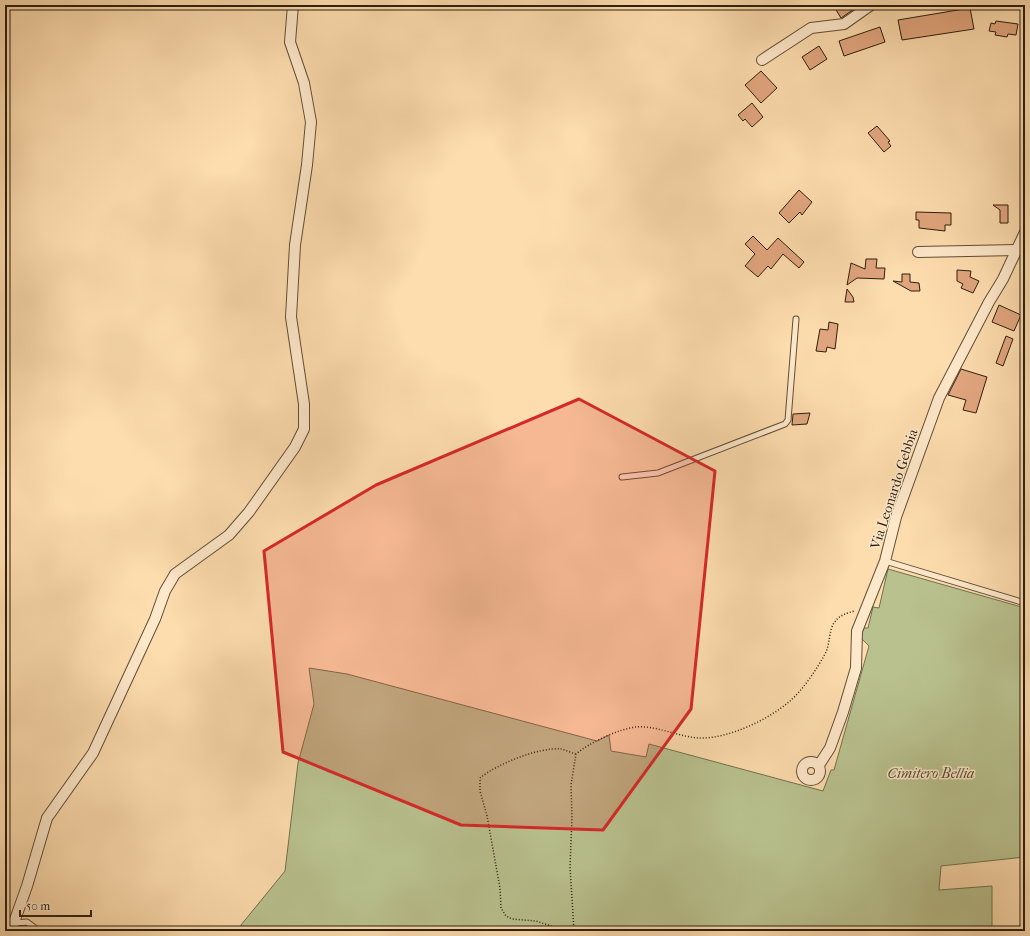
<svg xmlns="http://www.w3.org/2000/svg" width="1030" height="936" viewBox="0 0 1030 936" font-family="'IM FELL French Canon',serif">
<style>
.green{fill:#b9c28f;stroke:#72704f}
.building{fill:#e2a67f;stroke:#2c1f0f}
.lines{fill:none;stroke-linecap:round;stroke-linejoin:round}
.lane-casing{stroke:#604e37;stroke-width:7}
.street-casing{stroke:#604e37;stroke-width:12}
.path{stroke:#2c1f0f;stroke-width:1.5;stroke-dasharray:1 2;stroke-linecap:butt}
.lane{stroke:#fee8ca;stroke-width:5}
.street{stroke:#fee8ca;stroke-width:10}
.marked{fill:#d62828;fill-opacity:0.2;stroke:#d62828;stroke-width:3;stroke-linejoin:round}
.labels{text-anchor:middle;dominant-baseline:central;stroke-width:3;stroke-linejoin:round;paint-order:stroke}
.street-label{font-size:14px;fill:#2c1f0f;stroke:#fee8ca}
.park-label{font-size:14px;font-style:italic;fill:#565035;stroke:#fee8ca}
</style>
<rect width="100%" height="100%" fill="#fddcae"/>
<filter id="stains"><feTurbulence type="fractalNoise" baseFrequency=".005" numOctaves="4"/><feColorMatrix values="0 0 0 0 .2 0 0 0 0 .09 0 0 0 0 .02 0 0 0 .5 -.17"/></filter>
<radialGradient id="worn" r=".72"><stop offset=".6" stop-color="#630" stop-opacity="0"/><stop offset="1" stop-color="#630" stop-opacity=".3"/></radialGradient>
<path class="green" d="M888,569L1025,608V857L941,866L939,890L992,886V931H241V925L285,871L298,763L314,704L309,668L347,674L597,741L609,735L611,751L646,757L649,744L823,791L831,770H834L869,646L860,637L864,628H868L873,607L879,608Z"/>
<g class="building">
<path d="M833,5H860L841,18Z"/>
<path d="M970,8L974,29L902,40L898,20Z"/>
<path d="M996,21L1018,24L1016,35L1008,34L1007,37L995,35L996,32L989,31L991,23L995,24Z"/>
<path d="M880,27L885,42L844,56L839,41Z"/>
<path d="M819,46L827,59L810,70L802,57Z"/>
<path d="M761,71L777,88L761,103L745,85Z"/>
<path d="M752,103L763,117L752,127L745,119L743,121L738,115Z"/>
<path d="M877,126L890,141L888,142L891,146L884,152L868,133Z"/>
<path d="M799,190L812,202L802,215L800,212L789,223L779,213Z"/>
<path d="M993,205H1008V223H1000V210Z"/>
<path d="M916,212L951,213V225H945V231L919,228V220H916Z"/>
<path d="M753,236L767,250L778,238L804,262L799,268L783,254L771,269L768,266L758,277L745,266L755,254L745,244Z"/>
<path d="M866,259H877L876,268H885L884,279L857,278L847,285L851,263L865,269Z"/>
<path d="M957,270L971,271L970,277L979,281L973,293L961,288L963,284L957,281Z"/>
<path d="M902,274H910V282L919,283L920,291H911L893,281L902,282Z"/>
<path d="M847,289L853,297L854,302H845Z"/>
<path d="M999,305L1021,315L1014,331L992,322Z"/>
<path d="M829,322L838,324L835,349L827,347L826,352L816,351L820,329L828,330Z"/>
<path d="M1006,336L1013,339L1003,366L996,363Z"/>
<path d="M961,369L987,377L976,413L963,410L966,400L948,395Z"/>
<path d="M810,413L807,424L792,425L793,414Z"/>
</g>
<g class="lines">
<g class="lane-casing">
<g id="lane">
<path d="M622,477L658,473L785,424L788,420L796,319"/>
<path d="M885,561L1025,603"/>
<path d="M5,924L27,922L39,931"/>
</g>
</g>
<g class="street-casing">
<g id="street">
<path d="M762,60L811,28L844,24L871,5"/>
<path d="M918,252L1017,250"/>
<circle cx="811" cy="771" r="9"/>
<path d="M819,765L830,748L843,712L856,668L857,631L885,561L896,517L939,398L989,302L1003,279L1025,232"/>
<path d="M11,931L27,886L47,818L93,753L155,619L165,591L175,574L229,535L249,512L295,447L304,429V404L291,317L295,245L307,165L311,122L304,83L290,42L293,5"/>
<path d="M1022,931L1025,930"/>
</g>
</g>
<g class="path">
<path d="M566,931L536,921L512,919L506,916L501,908L500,888L487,816L480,791V778C497,764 539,747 561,749C566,750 571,753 576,754"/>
<path d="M574,931L570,867L572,817L571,785L576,754C589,743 618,729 636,727C656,725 679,737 699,738C728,739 768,720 790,701C803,690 819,666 826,652C830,643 829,630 834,623C839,615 847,613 855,611"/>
</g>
<use href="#lane" class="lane"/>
<use href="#street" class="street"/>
</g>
<path class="marked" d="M579,399L715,471L691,709L603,830L461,825L283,752L264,551L376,485Z"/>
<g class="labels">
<g class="street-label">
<text transform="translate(894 489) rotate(-72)">Via Leonardo Gebbia</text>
</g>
<g class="park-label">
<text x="931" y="773">Cimitero Bellia</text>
</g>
</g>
<rect width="1030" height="936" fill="none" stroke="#fddcae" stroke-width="20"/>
<rect x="6" y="6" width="1018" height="924" fill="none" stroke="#2c1f0f" stroke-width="2"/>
<rect x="10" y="10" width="1010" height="916" fill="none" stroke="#2c1f0f"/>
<path d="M20 910v6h71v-6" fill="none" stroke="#2c1f0f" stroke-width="2"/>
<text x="26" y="910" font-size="12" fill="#2c1f0f" stroke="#fee8ca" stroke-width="3" paint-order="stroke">50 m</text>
<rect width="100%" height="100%" filter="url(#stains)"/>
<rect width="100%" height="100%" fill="url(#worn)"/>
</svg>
